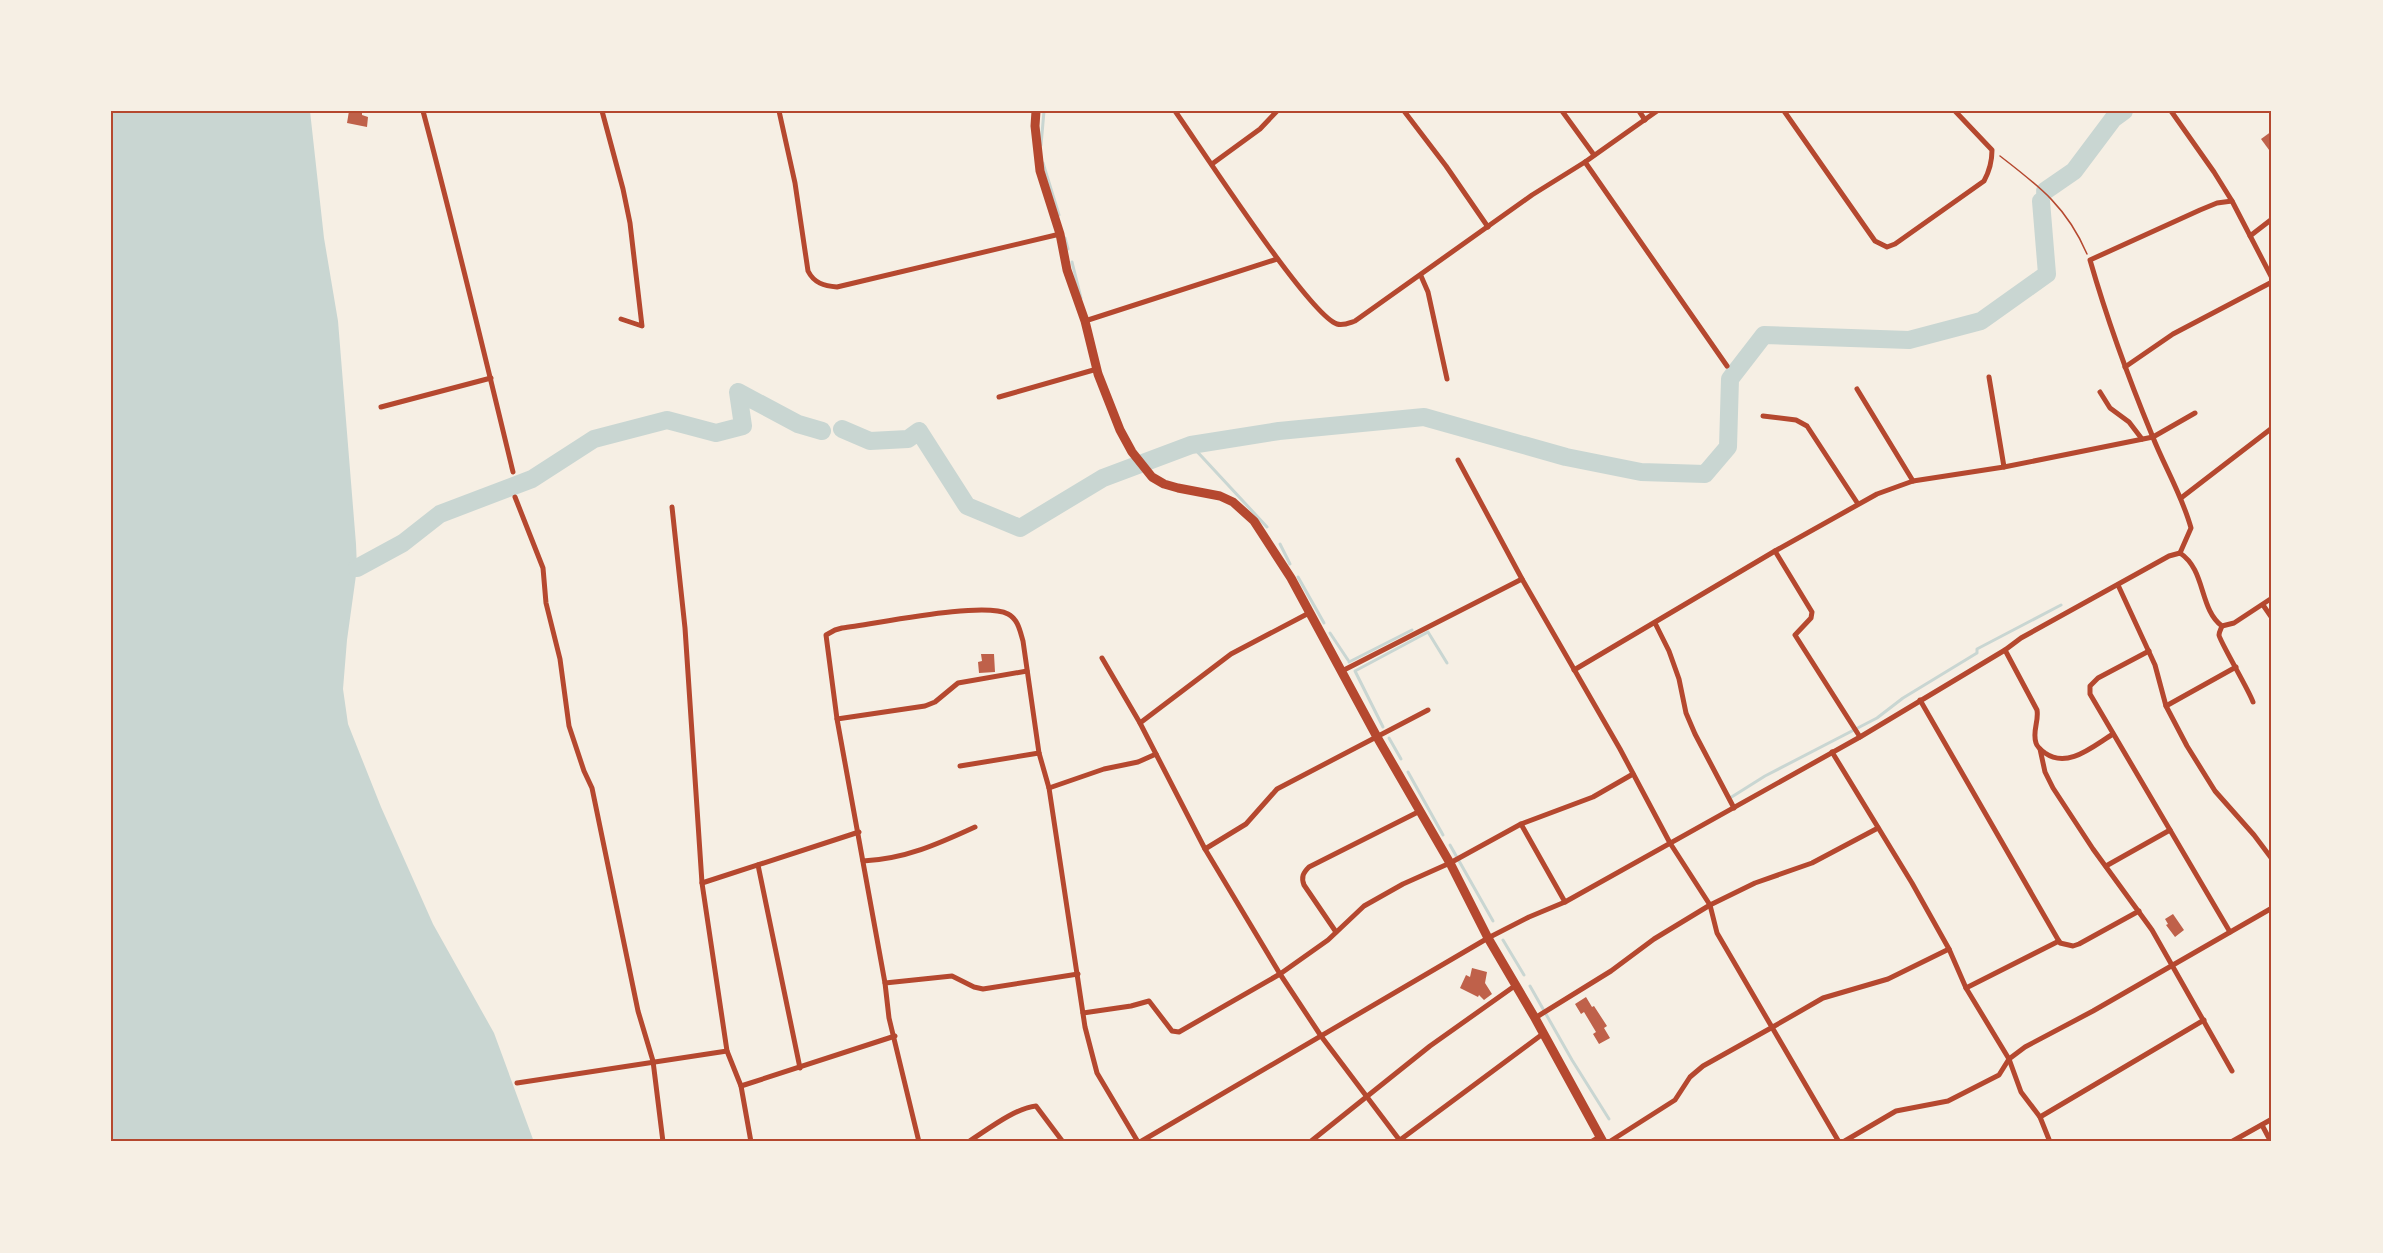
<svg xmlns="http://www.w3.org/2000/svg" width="2383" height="1253" viewBox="0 0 2383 1253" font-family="Overpass,sans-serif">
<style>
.water{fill:#c9d6d2}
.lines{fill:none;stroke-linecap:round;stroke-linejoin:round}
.stream{stroke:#c9d6d2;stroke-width:3}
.river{stroke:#c9d6d2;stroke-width:18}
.building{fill:#bf614a}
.path{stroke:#b5482f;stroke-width:1.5}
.minor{stroke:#b5482f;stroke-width:5}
.primary{stroke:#b5482f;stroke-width:9}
.neatline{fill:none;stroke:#b5482f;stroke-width:2}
</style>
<rect width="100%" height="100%" fill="#f6efe4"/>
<path class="water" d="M111,111H310L324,238L338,321L356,544L357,568L347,640L343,689L348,724L381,807L433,924L494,1033L534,1142H111Z"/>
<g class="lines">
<g class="stream">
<path d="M1041,145L1044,111"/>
<path d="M1043,163L1059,215"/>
<path d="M1065,238L1068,249"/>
<path d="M1072,262L1081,298"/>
<path d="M1191,445L1267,527"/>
<path d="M1280,544L1290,564"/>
<path d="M1298,577L1324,623"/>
<path d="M1330,633L1348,660"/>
<path d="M1349,662L1412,630"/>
<path d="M1383,727L1355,671L1428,632L1447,663"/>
<path d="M1389,738L1401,759"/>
<path d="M1408,772L1443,835"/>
<path d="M1730,798L1765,776L1877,718L1903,698L1977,653V649L2061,605"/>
<path d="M1450,845L1493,921"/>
<path d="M1503,940L1524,975"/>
<path d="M1530,986L1572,1060L1609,1119"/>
</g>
<g class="river">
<path d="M2045,191L2074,171L2113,119L2124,111"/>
<path d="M842,429L870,441L908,439L919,431L967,506L1020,528L1103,478L1191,445L1279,431L1424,417L1566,457L1641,472L1705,474L1728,447L1730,379L1764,335L1909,340L1981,321L2047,274L2041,201"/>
<path d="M357,568L403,543L440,514L532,479L594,439L667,420L716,433L743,426L738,392L798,424L822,431"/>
</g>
</g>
<g class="building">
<path d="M349,111H362V115L368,117L367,127L347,123Z"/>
<path d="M2272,131V154L2261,139Z"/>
<path d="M981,654H994L995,672L979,673L978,662L982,661Z"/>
<path d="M2173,914L2184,930L2175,937L2166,925L2168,924L2165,919Z"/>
<path d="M1472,968L1487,972L1485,983L1492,994L1484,1000L1479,995L1478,997L1460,988L1466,975L1470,977Z"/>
<path d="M1586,997L1592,1007L1594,1006L1607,1026L1604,1028L1610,1038L1599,1044L1593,1034L1596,1032L1584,1012L1581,1014L1575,1004Z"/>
</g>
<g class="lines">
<path class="path" d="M2000,156C2039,186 2067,207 2087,254"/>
<g class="minor">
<path d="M423,111C455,231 484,352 513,472"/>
<path d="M602,111L623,189L630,223L642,326L621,319"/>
<path d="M779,111L795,183L808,271C814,283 824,286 837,287L1060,234"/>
<path d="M1175,111C1199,145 1309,315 1337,324C1343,326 1349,323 1355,321L1532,195L1585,162L1657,111"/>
<path d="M1404,111L1446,166L1488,227"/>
<path d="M1562,111L1594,155"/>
<path d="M1639,111L1645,120"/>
<path d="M1784,111L1875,241L1887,247L1895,244L1984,181C1990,170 1992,162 1992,150L1955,111"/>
<path d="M2171,111L2214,172L2232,201L2272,278"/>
<path d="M1585,162L1727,366"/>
<path d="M1212,164L1260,129L1277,111"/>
<path d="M2250,236L2272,219"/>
<path d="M1421,276L1428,292L1447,379"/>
<path d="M1085,321L1277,259"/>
<path d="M2125,367L2173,334L2272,282"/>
<path d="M1989,377L2004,467"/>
<path d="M1857,389L1913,481"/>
<path d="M2100,392L2110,408L2129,422L2142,439"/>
<path d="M999,397L1097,369"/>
<path d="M381,407L491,378"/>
<path d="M1763,416L1796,420L1807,426L1858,504"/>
<path d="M1458,460L1522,579L1620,749L1670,843L1710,905L1717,933L1839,1142"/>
<path d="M515,497L543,568L546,603L560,659L569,726L584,771L592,788L638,1011L653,1061L663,1142"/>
<path d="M2181,498L2272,428"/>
<path d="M672,507L685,628L702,883L727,1051L741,1086L751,1142"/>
<path d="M1775,551L1812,612L1811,618L1795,635L1860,737"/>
<path d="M2180,553L2191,528C2182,495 2164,466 2152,435C2128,377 2107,319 2090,260L2200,210L2217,203L2232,201"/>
<path d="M2118,585L2155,665L2166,706L2187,746L2215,791L2254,835L2272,859"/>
<path d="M2263,605L2272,618"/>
<path d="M1309,613L1231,654L1140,723L1205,849L1280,974L1321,1036L1401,1142"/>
<path d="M1655,623L1669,651L1679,679L1686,713L1695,734L1734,808"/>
<path d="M2222,626C2221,629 2219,632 2219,635C2219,640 2249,690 2253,702"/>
<path d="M2005,650L2037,710C2039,722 2032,731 2036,743C2037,747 2041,750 2045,753C2068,769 2093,746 2113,734"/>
<path d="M2149,651L2098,678L2090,686V694L2230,932"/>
<path d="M1102,658L1140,723"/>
<path d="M1574,670L1775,551L1877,494L1913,481L2004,467L2153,437L2195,413"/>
<path d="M1342,671L1522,579"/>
<path d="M1920,700L2060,943L2073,946L2079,944L2139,911"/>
<path d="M2166,706L2236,667"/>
<path d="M837,719L925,706L935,702L958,683L1027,671"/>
<path d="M2040,749L2045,772L2053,788L2093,849L2152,930L2232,1071"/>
<path d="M1832,752L1912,883L1949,949L1966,988L2009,1059L2021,1092L2040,1117L2050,1142"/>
<path d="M960,766L1039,753"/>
<path d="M1049,788L1104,769L1138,762L1156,754"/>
<path d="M1521,824L1565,902"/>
<path d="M1205,849L1246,824L1277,789L1428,710"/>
<path d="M863,861C905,859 938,844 975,827"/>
<path d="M758,865L800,1068"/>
<path d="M2106,866L2170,830"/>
<path d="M702,883L859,832"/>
<path d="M1336,932L1304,885C1301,877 1303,873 1309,867L1420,811"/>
<path d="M885,983L952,976L974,987L983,989L1078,974"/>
<path d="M1966,988L2059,941"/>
<path d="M1083,1013L1131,1006L1149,1001L1172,1031L1179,1032L1280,974L1328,940L1364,906L1403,884L1450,863L1521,824L1593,797L1633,774"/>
<path d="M1535,1018L1611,971L1654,939L1710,905L1755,883L1812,863L1878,828"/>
<path d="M517,1083L727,1051"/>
<path d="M741,1086L895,1036"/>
<path d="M2040,1117L2204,1020"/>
<path d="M2262,1125L2271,1142"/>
<path d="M1400,1140L1544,1033"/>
<path d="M919,1142L889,1018L885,983L837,719L826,635L835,630L842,628C876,624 983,601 1008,614C1018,619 1020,631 1023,641L1039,753L1049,788L1085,1027L1097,1073L1138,1142"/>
<path d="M968,1142C987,1130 1015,1108 1036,1106L1063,1142"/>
<path d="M1140,1142L1488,938L1529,917L1565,902L1860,737L2005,650L2021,638L2169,556L2180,553C2206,570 2199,609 2222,626L2234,623L2272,598"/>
<path d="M1310,1142L1430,1046L1516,985"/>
<path d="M1591,1142L1601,1136"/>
<path d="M1609,1142L1675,1100L1690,1077L1703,1066L1771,1028L1823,998L1888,979L1949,949"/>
<path d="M1843,1142L1896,1111L1948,1101L1999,1075L2009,1059L2025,1047L2093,1011L2272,908"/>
<path d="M2231,1142L2272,1119"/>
</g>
<path class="primary" d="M1036,111L1035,126L1040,171L1060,234L1067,270L1085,321L1098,374L1120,430L1132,452L1152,477L1164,484L1178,488L1220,496L1233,502L1254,521L1291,578L1377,737L1450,863L1488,938L1535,1018L1603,1142"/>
</g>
<rect width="2383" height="1253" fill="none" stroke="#f6efe4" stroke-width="225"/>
<rect x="112" y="112" width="2158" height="1028" class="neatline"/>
</svg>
